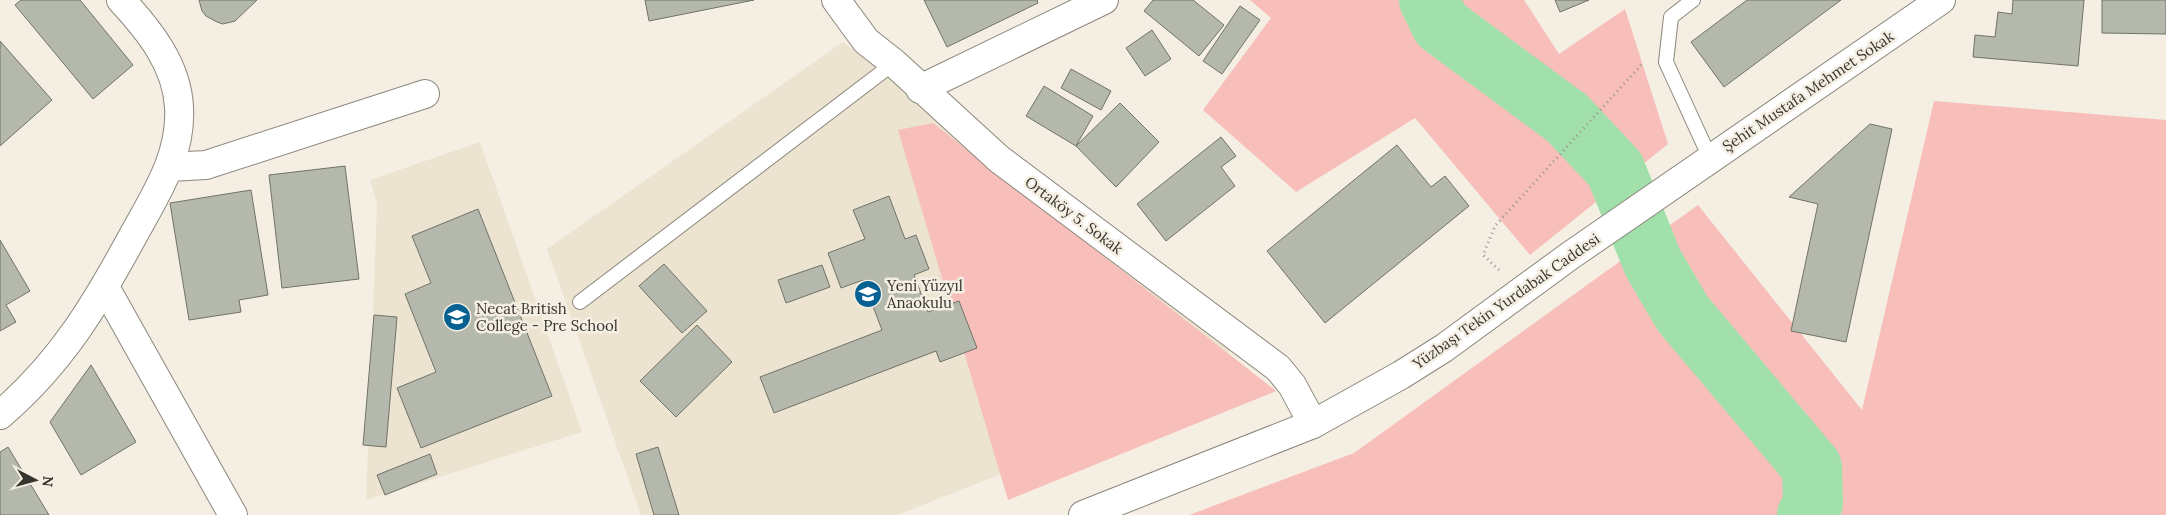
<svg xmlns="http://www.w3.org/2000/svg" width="2166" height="515" viewBox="0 0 2166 515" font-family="Lora,serif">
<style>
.built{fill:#ece3d0}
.green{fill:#f8beb9}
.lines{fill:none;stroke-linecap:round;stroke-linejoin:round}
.river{stroke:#a2e0ab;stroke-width:60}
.building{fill:#b5b8ac;stroke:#707367}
.service-casing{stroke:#8b877c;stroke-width:16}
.minor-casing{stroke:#8b877c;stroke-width:30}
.secondary-casing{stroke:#8b877c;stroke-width:30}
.path{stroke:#99958d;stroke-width:3;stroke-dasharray:1 4;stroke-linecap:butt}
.service{stroke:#fff;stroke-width:14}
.minor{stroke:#fff;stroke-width:28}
.secondary{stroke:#fff;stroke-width:28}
.labels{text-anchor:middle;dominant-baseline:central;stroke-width:5;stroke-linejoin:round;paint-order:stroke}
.street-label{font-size:15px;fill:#36342f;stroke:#f5efe3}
.poi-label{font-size:15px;fill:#36342f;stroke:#f5efe3;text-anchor:start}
</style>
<rect width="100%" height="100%" fill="#f5efe3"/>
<g class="built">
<path d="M843,42L1231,339L1224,386L897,515H641L547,249Z"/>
<path d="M480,142L582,432L366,500L377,203L370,180Z"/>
</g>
<g class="green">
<path d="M1250,0H1524L1559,54L1625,9L1668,144L1530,255L1415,118L1296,192L1203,110L1271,18Z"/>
<path d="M1934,101L2166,120V515H1189L1354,453L1698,205L1862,410Z"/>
<path d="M933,123L1276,391L1008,500L898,130Z"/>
</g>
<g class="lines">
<path class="river" d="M1429,0L1441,25L1567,118L1615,169L1653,263L1683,314L1812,467L1813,503L1807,515"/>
</g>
<g class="building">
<path d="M21,0H80L133,65L93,99L15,5Z"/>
<path d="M199,0H257L235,21L223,24L217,22L206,16L202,11Z"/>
<path d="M645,0H754L649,21Z"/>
<path d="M924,0H1037L1038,3L947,47Z"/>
<path d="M1153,0H1193L1224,25L1199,56L1144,11Z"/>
<path d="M1555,0H1589L1560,12Z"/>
<path d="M1747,0H1841L1724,87L1691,42Z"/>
<path d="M2013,0H2084L2078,66L1973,57L1975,35L1995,37L1998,12L2012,14Z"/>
<path d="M2102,0H2166V34L2102,33Z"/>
<path d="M1240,6L1260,20L1222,74L1203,61Z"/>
<path d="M1152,30L1171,59L1145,76L1126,48Z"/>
<path d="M0,41L52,100L0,146Z"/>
<path d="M1071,69L1111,91L1101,110L1061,88Z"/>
<path d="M1044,86L1093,116L1076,146L1026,116Z"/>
<path d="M1120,103L1159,142L1116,187L1076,146Z"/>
<path d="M1870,124L1892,129L1846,342L1791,331L1818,204L1789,197Z"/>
<path d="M1221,137L1236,156L1221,167L1235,186L1166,241L1137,204Z"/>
<path d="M1397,145L1431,187L1445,176L1469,206L1325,323L1267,251Z"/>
<path d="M345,166L359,279L282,288L269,175Z"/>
<path d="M251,190L268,295L239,300L241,312L189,320L170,203Z"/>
<path d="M889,196L905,239L916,235L929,269L914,275L928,312L959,301L977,348L940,362L936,351L774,413L760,377L882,330L863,280L841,288L828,253L865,239L853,210Z"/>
<path d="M478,209L552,396L421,448L397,388L436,372L405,294L431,283L412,236Z"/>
<path d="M0,240L30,291L6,305L16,322L0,331Z"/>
<path d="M664,264L707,311L682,333L639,286Z"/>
<path d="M822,265L830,287L786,303L778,280Z"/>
<path d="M374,315L397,317L386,447L363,445Z"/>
<path d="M697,325L732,362L676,417L640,381Z"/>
<path d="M91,365L136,442L81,475L50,422Z"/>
<path d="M8,447L49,515H0V452Z"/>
<path d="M658,447L679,515H654L636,454Z"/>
<path d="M430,454L437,474L385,495L377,475Z"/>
</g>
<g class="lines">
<g class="service-casing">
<g id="service">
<path d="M1693,0L1671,17L1666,62L1710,158"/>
<path d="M580,302L894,63"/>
</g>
</g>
<g class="minor-casing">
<g id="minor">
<path d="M836,0L866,41L894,63L999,159L1278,368L1292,385L1313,424"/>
<path d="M920,89L1104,0"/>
<path d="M169,167L206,165L425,94"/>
<path d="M105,287L233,515"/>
<path d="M0,415C62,362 96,304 134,234C156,194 182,155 179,107C177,65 149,30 121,0"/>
</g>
</g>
<g class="secondary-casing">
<path id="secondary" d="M1083,515L1313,424L1401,375L1444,348L1571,255L1941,0"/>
</g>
<path class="path" d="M1499,270L1483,255L1495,226L1642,64"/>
<use href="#service" class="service"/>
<use href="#minor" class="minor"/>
<use href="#secondary" class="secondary"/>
</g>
<defs>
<g id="school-disc" transform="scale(1.4375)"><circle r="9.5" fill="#066091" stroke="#f5efe3"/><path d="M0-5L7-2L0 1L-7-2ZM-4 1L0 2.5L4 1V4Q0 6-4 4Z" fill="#fff"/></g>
</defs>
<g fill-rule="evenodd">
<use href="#school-disc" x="868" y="294"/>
<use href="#school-disc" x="457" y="317"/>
</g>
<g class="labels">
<g class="street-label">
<text transform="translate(1808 91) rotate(-34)">Şehit Mustafa Mehmet Sokak</text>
<text transform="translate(1074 215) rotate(37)">Ortaköy 5. Sokak</text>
<text transform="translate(1506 301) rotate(-35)">Yüzbaşı Tekin Yurdabak Caddesi</text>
</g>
<g class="poi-label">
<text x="887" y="285">Yeni Yüzyıl<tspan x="887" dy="17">Anaokulu</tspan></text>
<text x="476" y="308">Necat British<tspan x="476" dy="17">College - Pre School</tspan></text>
</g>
</g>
<g transform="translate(35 480) rotate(96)" stroke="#f5efe3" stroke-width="4" paint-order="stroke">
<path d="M0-4L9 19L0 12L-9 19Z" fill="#36342f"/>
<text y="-8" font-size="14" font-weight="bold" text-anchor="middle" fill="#36342f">N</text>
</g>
</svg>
